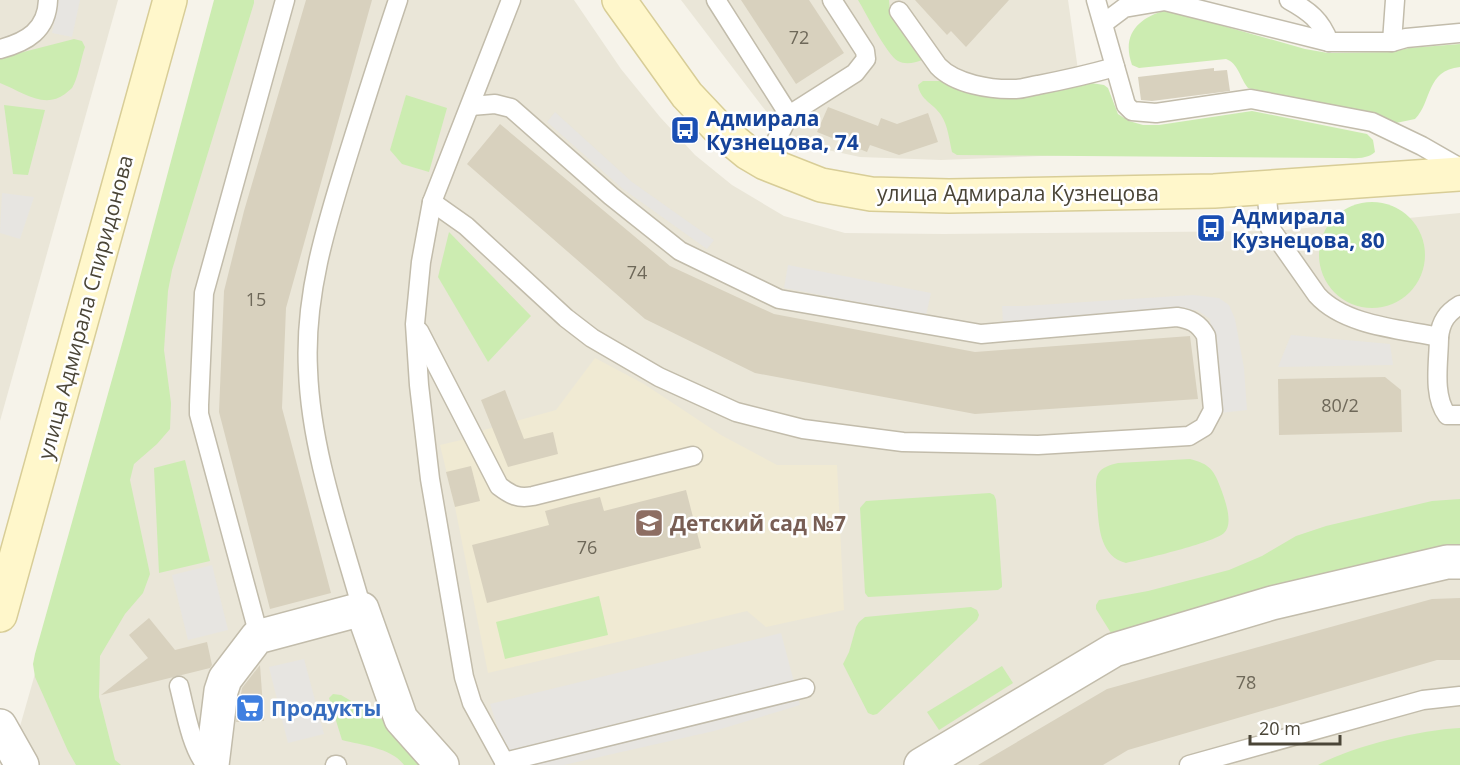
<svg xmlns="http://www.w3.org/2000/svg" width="1460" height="765" viewBox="0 0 1460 765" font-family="'Open Sans',sans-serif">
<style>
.residential{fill:#eae6d8}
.education{fill:#f0ead3}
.green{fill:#ccecb1}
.parking{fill:#e7e5e1}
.building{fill:#d8d1be}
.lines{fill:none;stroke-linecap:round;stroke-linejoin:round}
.service-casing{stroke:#c2bcab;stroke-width:21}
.minor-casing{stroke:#c2bcab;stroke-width:36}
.tertiary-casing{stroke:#c2bcab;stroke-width:36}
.secondary-casing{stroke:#d8cd97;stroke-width:36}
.service{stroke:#fff;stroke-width:18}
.minor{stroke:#fff;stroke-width:33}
.tertiary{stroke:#fff;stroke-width:33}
.secondary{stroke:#fff7cb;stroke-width:33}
.labels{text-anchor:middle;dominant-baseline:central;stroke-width:5;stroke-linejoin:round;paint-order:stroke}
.number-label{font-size:18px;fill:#6e6859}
.transit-label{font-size:21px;font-weight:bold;fill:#164399;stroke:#fff;text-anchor:start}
.street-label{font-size:21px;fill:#4a4537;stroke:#fff}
.education-label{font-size:21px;font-weight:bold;fill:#785e54;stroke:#fff;text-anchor:start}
.shop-label{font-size:21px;font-weight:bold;fill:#366cbe;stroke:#fff;text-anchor:start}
</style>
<rect width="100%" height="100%" fill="#f6f3ea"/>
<g class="residential">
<path d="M0,0H118L0,421Z"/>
<path d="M227,0H574L621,69L660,117L695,155L732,185L784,216L845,233L944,234L1275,231L1460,213V765H9Z"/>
<path d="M681,0H1068L1090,154L941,160L860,157L795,143L778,127Z"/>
</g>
<path class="education" d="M595,358L644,384L721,435L777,465H837L844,610L766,627L747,611L488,673L455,507L440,445L474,437L484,430L556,410Z"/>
<g class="green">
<path d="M214,0H254V3L172,270L168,291L164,350L171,403L170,429L157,444L134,464L130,480L150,574L143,593L125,614L100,656L99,697L115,760L121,765H76L68,751L35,677L33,664L35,654L125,333Z"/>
<path d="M858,0H889L890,12L921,53L922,60C915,63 905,65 898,61C887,55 866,13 858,0Z"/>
<path d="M1167,10L1305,49L1328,53L1392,52L1409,48L1460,44V67C1426,70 1432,102 1415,119L1396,123L1379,116L1248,88C1240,78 1238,63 1226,59L1139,68L1132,65C1121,34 1139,17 1167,10Z"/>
<path d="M74,39L82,41L85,47C81,58 78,79 72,88C72,88 66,93 65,94C44,110 21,91 0,83V58Z"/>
<path d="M923,81H943L957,88L982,95L1019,98L1091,83L1104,85L1108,88L1118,114L1129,121L1143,125H1159L1252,111L1367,134L1373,140L1375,152C1367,160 1352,158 1340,158L957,155L952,152C949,139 948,126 941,115C933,103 920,100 918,85Z"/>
<path d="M406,95L447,108L429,172L402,164L390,150Z"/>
<path d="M4,105L45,110L28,175L13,174Z"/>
<circle cx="1372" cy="255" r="53"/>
<path d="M449,232L531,316L488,362L438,277Z"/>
<path d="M1190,459C1210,464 1214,470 1221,489C1225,500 1234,524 1224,533C1213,543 1144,559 1126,563C1099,556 1099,526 1097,503C1097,494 1094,482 1098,474C1102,467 1110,465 1118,463Z"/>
<path d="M185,460L210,561L159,573L154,468Z"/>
<path d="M990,493L994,495L996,500L1002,584V587L998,590L868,597L865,593L860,508L866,501Z"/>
<path d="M1460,499V548L1115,633H1111L1096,609V605L1099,600L1148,591L1229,570L1262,556L1296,536L1326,526L1432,501Z"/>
<path d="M599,596L608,635L505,659L496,622Z"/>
<path d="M971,607L977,610L979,615L977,620L877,714L873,715L868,713L843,664L849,652L856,627L859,622L865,617Z"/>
<path d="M1002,666L1013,683L939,730L927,712Z"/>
<path d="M333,694L341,695L397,728L430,765H404C392,748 361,745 342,740L329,698Z"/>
<path d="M1460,728V765H1318C1353,746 1420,730 1460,728Z"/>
</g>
<g class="parking">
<path d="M59,0H80L72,37L52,33Z"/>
<path d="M555,112L632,182L714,240L707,249L623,189L547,122Z"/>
<path d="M2,193L34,197L20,239L0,233Z"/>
<path d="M788,265L931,293L926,315L784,288Z"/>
<path d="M1193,295L1219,298L1229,305L1235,319L1244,368L1247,410L1220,413L1210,319L1197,310L1003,322L1002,306H1023Z"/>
<path d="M1291,335L1390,344L1393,365L1278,367Z"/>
<path d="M212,565L228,630L188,640L172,575Z"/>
<path d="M781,633L800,705L714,731L564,765H514L508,760L490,704Z"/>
<path d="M304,659L324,734L288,743L269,667Z"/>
</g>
<g class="building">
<path d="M306,0H372L286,308L282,408L331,593L270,609L219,412L224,291L244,211Z"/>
<path d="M741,0H809L844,53L796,84Z"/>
<path d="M915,0H1009L966,47L951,31L947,35Z"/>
<path d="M1214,68V71L1227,70L1230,91L1152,101L1141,100L1138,77Z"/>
<path d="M828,107L878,126L881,118L897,124L928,113L938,142L899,155L870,145L867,152L817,132Z"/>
<path d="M500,124L670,266L774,314L975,352L1190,336L1198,399L975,414L755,373L645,319L467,164Z"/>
<path d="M1385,377L1401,390L1402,432L1279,435L1278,379Z"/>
<path d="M505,390L524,439L553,432L558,454L508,467L481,400Z"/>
<path d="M471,466L480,501L455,507L446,472Z"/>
<path d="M686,490L701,548L487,603L472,545L549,525L545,511L571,504L600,497L604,511Z"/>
<path d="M1460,598V660H1437L1128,750L1103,765H978L1107,689L1432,599Z"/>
<path d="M149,618L175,650L207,642L212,665L210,668L101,695L148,658L129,635Z"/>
<path d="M260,665L264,721L236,722L242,688Z"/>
</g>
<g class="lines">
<g class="service-casing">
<g id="service">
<path d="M716,0L789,115L765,163"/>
<path d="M1096,0L1126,105L1132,111L1156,113L1251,99L1372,122L1422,146L1460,168"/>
<path d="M1289,0C1309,11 1321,20 1329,42"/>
<path d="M899,11L938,66C955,84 991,90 1016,89C1023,89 1031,86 1038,85C1064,80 1090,74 1115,67"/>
<path d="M1104,23L1124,8L1165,1L1329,42H1392L1406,38L1460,33"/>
<path d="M1392,42L1395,0"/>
<path d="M0,49C27,42 47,30 48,0"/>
<path d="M789,115L855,73L866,59L865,51L832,0"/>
<path d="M1266,189L1270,228L1317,295C1345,326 1401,329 1439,337C1441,321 1447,313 1460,305"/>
<path d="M432,202L466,226L566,318L592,338L659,377L736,412L803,429L903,442L1038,445L1189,436L1204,427L1213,410L1206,336C1199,323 1190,319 1177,317L981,334L779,299L680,251L611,196L511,108L495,104L471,106"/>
<path d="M419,331L499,486C511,495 518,499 533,496L693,456"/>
<path d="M1439,337C1439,361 1432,395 1447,415H1460"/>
<path d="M362,609C340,531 311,451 308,370C304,294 327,223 349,152C365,101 381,51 398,0"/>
<path d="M259,636L199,414V405L204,293L285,0"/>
<path d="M179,686C185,709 191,747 206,765"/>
<path d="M504,762L805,688"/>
<path d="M335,765H337"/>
<path d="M506,765L472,703L464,677L430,479L419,385L415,324L421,262L432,202L511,0"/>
<path d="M1189,765L1423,700L1460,696"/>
</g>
</g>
<g class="minor-casing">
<g id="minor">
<path d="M212,765L221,691L225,679L257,637L362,609L401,719L442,765"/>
<path d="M921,765L1114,650L1272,603L1447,562H1460"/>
</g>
</g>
<g class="tertiary-casing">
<path id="tertiary" d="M0,726L22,765"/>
</g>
<g class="secondary-casing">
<g id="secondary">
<path d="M619,0L687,95L720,130L748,153L765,163L821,185L871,194L949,196L1214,191L1460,174"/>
<path d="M0,615L170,0"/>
</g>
</g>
<use href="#service" class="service"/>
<use href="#minor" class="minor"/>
<use href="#tertiary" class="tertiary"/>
<use href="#secondary" class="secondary"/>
</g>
<defs>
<g id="bus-square" transform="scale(1.5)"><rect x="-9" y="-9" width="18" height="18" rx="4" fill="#1a4fb4" stroke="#fff"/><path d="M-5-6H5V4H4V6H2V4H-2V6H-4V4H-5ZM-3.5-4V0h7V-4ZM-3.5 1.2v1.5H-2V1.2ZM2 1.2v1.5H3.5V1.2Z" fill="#fff"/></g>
<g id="school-square" transform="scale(1.5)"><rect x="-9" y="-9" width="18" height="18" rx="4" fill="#8d6e63" stroke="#fff"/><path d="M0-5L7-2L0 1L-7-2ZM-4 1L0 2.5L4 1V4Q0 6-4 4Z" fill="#fff"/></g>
<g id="supermarket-square" transform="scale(1.5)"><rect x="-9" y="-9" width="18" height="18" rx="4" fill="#3f7fe0" stroke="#fff"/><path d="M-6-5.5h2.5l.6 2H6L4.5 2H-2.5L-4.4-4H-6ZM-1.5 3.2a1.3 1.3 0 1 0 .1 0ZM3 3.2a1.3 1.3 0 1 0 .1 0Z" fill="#fff"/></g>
</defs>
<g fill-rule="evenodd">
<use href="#bus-square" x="685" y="130"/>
<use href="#bus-square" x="1211" y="228"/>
<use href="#school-square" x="649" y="523"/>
<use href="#supermarket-square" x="250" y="708"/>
</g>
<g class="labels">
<g class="number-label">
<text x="799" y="37">72</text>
<text x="637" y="272">74</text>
<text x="256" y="299">15</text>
<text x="1340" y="405">80/2</text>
<text x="587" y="547">76</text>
<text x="1246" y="682">78</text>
</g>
<g class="transit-label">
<text x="706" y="118">Адмирала<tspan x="706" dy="24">Кузнецова, 74</tspan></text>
<text x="1232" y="216">Адмирала<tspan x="1232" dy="24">Кузнецова, 80</tspan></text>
</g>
<g class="street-label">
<text x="1018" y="193">улица Адмирала Кузнецова</text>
<text transform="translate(85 307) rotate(-75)">улица Адмирала Спиридонова</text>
</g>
<g class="education-label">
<text x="670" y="523">Детский сад №7</text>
</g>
<g class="shop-label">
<text x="271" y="708">Продукты</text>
</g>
</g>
<path d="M1250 735v9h90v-9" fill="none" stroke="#4a4537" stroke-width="3"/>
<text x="1259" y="735" font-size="18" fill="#4a4537" stroke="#ffffff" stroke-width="4.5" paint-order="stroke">20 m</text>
</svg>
